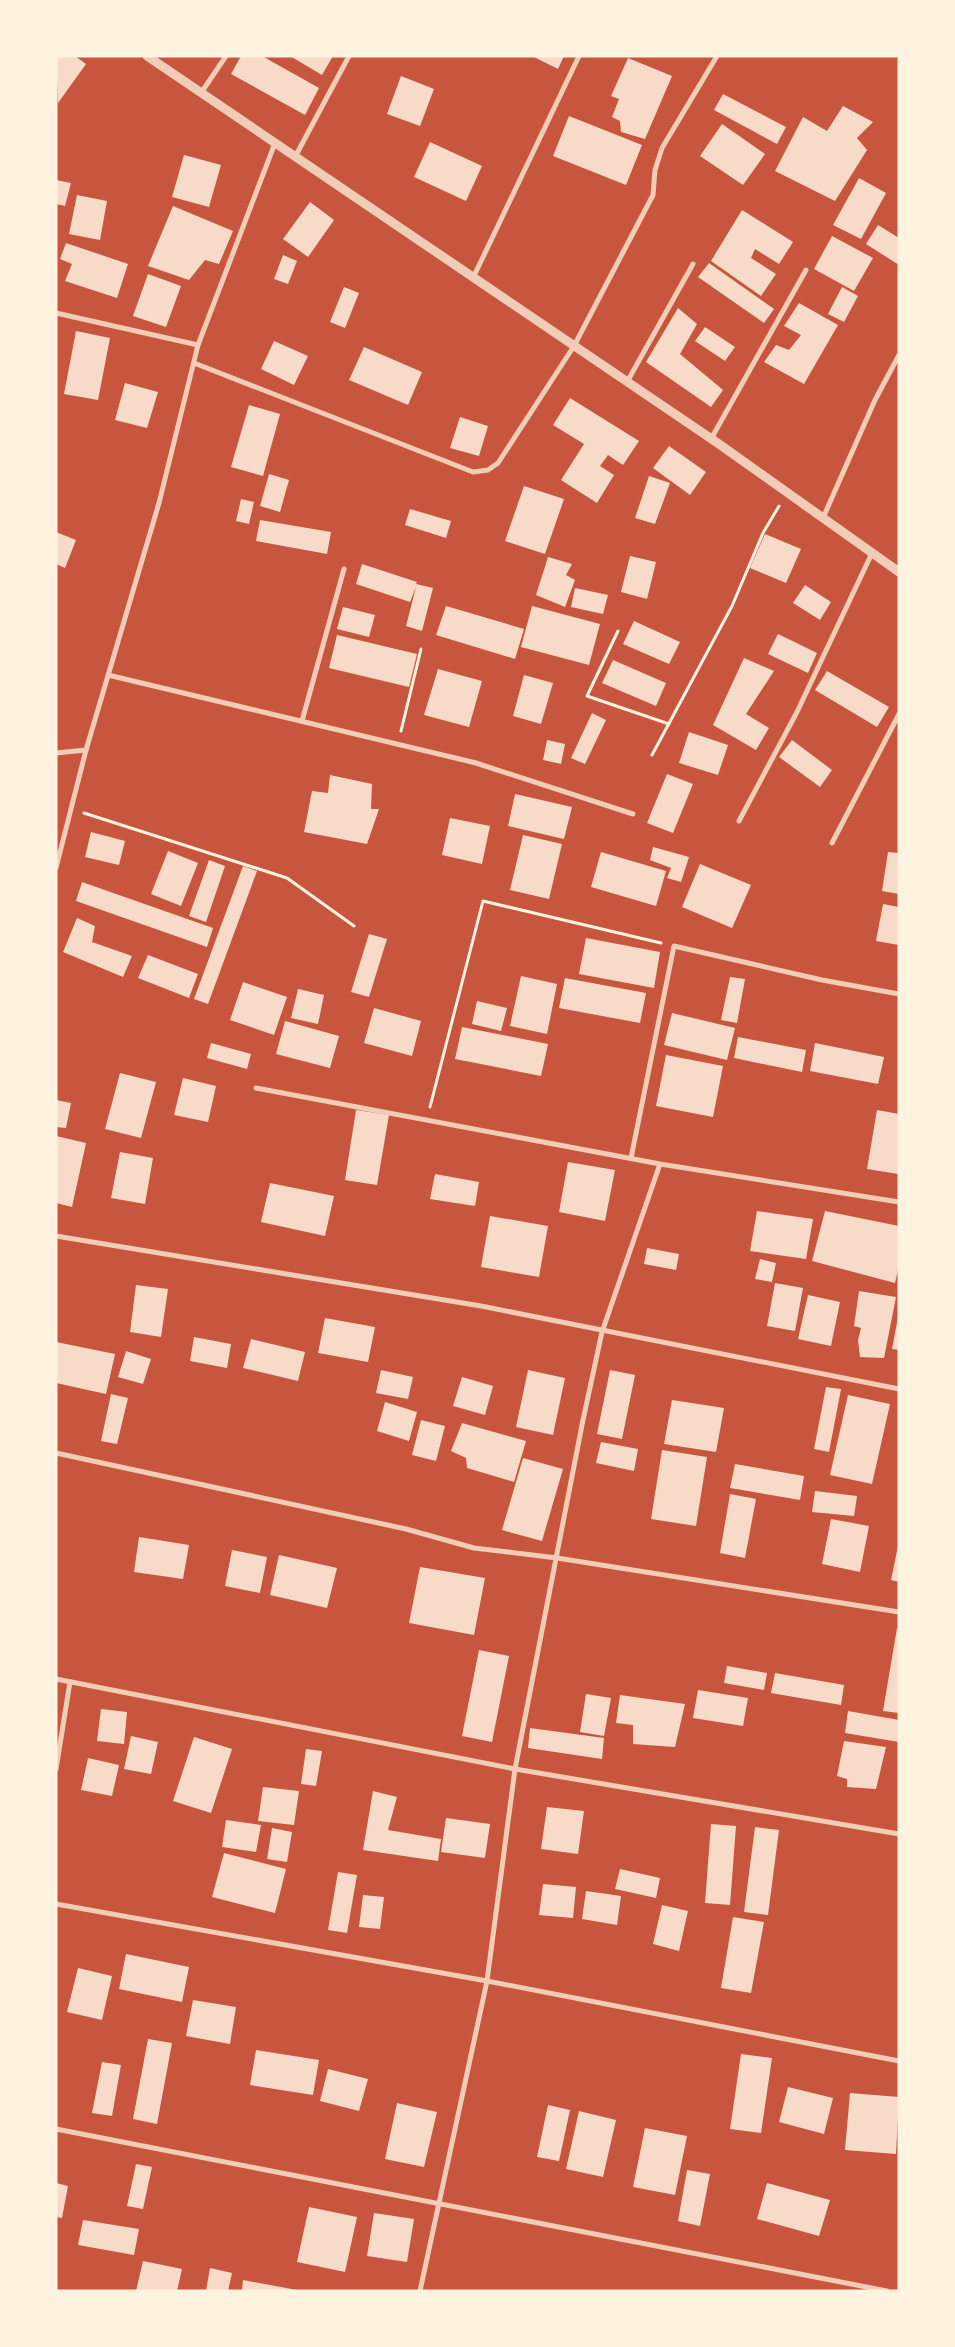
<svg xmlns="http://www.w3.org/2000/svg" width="955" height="2347" viewBox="0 0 955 2347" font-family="Manrope,sans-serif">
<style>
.building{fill:#f7dbc8}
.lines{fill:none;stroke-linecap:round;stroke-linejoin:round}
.path{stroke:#fff3e0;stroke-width:3}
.minor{stroke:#f1ccb7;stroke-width:5}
.tertiary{stroke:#f1ccb7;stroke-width:9}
</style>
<rect width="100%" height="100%" fill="#c8553d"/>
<g class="building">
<path d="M56,56H75L86,64L58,103Z"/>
<path d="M241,56H262L319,88L305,115L231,74Z"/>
<path d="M290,56H333L322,75Z"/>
<path d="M532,56H564L558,69Z"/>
<path d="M628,58L672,76L645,139L621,132L620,121L612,117L619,99L611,96Z"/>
<path d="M401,76L434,89L420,126L387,114Z"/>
<path d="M723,94L786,127L777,144L714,110Z"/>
<path d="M843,106L873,122L857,138L867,150L835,201L775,171L803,117L827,131Z"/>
<path d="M569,116L642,145L626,185L553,156Z"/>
<path d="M722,124L765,154L743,185L700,156Z"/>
<path d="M430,142L482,166L466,201L414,177Z"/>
<path d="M184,155L221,165L209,207L172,197Z"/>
<path d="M859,178L886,193L861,239L833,225Z"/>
<path d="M56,180L71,183L65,206L56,204Z"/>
<path d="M77,195L107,201L100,240L69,234Z"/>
<path d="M310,202L334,220L308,257L283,239Z"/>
<path d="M173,206L233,231L219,264L205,260L189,280L148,266Z"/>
<path d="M742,210L793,242L779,264L755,249L751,258L776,274L761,296L711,261Z"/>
<path d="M878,225L899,238V265L866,244Z"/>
<path d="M832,236L873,258L854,291L814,269Z"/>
<path d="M66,243L128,264L117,298L65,281L72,264L60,259Z"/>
<path d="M283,255L297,261L288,284L274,279Z"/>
<path d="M709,263L774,309L764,323L698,277Z"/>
<path d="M148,274L181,286L166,327L133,316Z"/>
<path d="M344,287L359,293L345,328L330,322Z"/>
<path d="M842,287L858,296L844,322L828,314Z"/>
<path d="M799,303L838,325L804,384L764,362L776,345L789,350L801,335L784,326Z"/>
<path d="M678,308L697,324L680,354L723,390L711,407L646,362Z"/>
<path d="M705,327L735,347L725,361L695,341Z"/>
<path d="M76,331L110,338L98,400L64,394Z"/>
<path d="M274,341L308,356L294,385L261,369Z"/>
<path d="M364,347L422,372L408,405L349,380Z"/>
<path d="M125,383L158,392L147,428L115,420Z"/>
<path d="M570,398L639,441L623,465L608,455L600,466L614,475L597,503L561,480L584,444L553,425Z"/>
<path d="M249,405L280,414L263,476L231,467Z"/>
<path d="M460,417L488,426L479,456L450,448Z"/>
<path d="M669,446L706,472L690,495L653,468Z"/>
<path d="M269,474L289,480L280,512L260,506Z"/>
<path d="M649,476L670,483L655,524L635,518Z"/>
<path d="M524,486L564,499L545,554L505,541Z"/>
<path d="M241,499L254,502L249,524L236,521Z"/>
<path d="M410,509L451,521L446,538L405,525Z"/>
<path d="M260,520L331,532L327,554L256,541Z"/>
<path d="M56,532L76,540L65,568L56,564Z"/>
<path d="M765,534L801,549L786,583L750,568Z"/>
<path d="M630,556L656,562L647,599L621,592Z"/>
<path d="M548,557L572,564L566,575L575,580L565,607L536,595Z"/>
<path d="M362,564L417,582L416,584L433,588L422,631L406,626L416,587L410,602L356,584Z"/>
<path d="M805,585L831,602L820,620L793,603Z"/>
<path d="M575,588L608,595L603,614L571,607Z"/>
<path d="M446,606L524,629L515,659L436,635Z"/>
<path d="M532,606L600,624L589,665L521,647Z"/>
<path d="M343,607L375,615L369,637L337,629Z"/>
<path d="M634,621L680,642L669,664L623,644Z"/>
<path d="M778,634L817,653L808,673L768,654Z"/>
<path d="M337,635L417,654L409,687L329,668Z"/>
<path d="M744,658L774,671L746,714L769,728L756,750L713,725Z"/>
<path d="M613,660L666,683L656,706L602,683Z"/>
<path d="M438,669L482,681L469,727L424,715Z"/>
<path d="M827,671L889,707L877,727L815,690Z"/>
<path d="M524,675L553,683L541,724L513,716Z"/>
<path d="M592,713L606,720L585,764L571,758Z"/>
<path d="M689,732L728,745L718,775L679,763Z"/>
<path d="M547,740L565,744L561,764L543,760Z"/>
<path d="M792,740L832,770L820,787L779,757Z"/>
<path d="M667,774L693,784L673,833L647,823Z"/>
<path d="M330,775L372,784L371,809H379L367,844L304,832L312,791L328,793Z"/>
<path d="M515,794L572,807L564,839L508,826Z"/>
<path d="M450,818L490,826L482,864L442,855Z"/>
<path d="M91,832L125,841L119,865L85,857Z"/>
<path d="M523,835L562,844L549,899L510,890Z"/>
<path d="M653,847L689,857L681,882L667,878L671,868L650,860Z"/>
<path d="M168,851L198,863L181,906L151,894Z"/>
<path d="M601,852L666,871L656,906L591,887Z"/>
<path d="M888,852L899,853V894L882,891Z"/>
<path d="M209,860L225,866L206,922L189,916Z"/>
<path d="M700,864L751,885L732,928L682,907Z"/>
<path d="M243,866L257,871L208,1004L194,999Z"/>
<path d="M82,882L213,928L207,947L76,901Z"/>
<path d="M883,904L899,907V945L876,941Z"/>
<path d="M77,918L95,926L92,942L132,956L123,977L63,952Z"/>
<path d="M369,934L387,939L369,997L351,992Z"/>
<path d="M586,938L660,952L654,988L579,974Z"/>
<path d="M148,955L198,974L189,998L138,978Z"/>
<path d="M521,976L557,984L547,1034L510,1026Z"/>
<path d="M730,977L745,979L737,1023L721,1020Z"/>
<path d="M565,978L646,993L640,1023L559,1008Z"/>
<path d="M243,982L287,997L274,1035L230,1020Z"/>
<path d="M298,989L324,995L318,1024L291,1018Z"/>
<path d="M477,1001L507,1008L501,1031L472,1024Z"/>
<path d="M374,1008L421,1021L412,1056L364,1043Z"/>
<path d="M672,1013L735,1028L727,1060L664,1045Z"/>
<path d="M285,1021L339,1036L330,1068L276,1054Z"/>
<path d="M462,1027L548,1044L541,1076L455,1059Z"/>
<path d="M738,1037L806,1050L802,1072L734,1058Z"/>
<path d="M211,1043L251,1054L247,1069L207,1058Z"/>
<path d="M815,1043L884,1057L878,1084L810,1071Z"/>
<path d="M666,1055L723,1066L713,1117L656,1106Z"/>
<path d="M120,1073L156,1082L141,1138L105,1129Z"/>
<path d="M183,1078L216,1086L208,1122L174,1115Z"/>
<path d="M56,1100L71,1103L66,1128L56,1127Z"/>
<path d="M356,1110L389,1115L377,1185L345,1180Z"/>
<path d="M877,1110L899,1114L898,1174L867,1169Z"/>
<path d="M56,1136L86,1143L72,1207L56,1203Z"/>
<path d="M120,1152L153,1158L145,1204L111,1198Z"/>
<path d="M568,1162L615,1170L605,1221L559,1212Z"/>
<path d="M435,1174L479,1182L475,1206L430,1199Z"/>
<path d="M270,1183L334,1196L325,1236L261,1222Z"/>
<path d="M757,1211L813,1219L806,1259L750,1251Z"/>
<path d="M825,1211L899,1226V1265L895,1283L812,1261Z"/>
<path d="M490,1216L548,1226L539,1277L481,1267Z"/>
<path d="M647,1248L679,1254L676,1270L644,1264Z"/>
<path d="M760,1259L776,1263L772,1282L755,1279Z"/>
<path d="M775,1283L803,1288L795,1331L767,1326Z"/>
<path d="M136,1285L168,1289L161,1337L130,1332Z"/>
<path d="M859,1291L896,1297L884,1358L860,1357L858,1340L861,1328L854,1326Z"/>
<path d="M808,1295L840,1302L831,1346L798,1339Z"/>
<path d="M898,1317H899V1350L892,1349Z"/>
<path d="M325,1318L375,1327L368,1362L318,1353Z"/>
<path d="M194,1337L231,1344L227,1368L190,1361Z"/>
<path d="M251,1339L305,1352L298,1381L243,1368Z"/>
<path d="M56,1342L115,1354L106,1394L56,1383Z"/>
<path d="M126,1351L151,1359L143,1384L118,1377Z"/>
<path d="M381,1370L413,1377L408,1399L376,1393Z"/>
<path d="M528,1370L565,1378L553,1435L516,1427Z"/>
<path d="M610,1370L635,1375L622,1439L597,1434Z"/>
<path d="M462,1377L493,1386L485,1415L453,1406Z"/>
<path d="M826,1387L841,1389L829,1452L814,1449Z"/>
<path d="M111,1394L128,1398L117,1444L101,1441Z"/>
<path d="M848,1395L890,1404L872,1484L830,1475Z"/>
<path d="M672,1400L724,1408L716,1452L664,1444Z"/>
<path d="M385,1402L417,1412L409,1441L377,1431Z"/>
<path d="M421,1420L445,1426L436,1461L412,1455Z"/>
<path d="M462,1423L526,1441L514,1482L467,1468L466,1458L451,1451Z"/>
<path d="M601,1442L638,1449L634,1471L596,1463Z"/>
<path d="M662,1450L707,1457L696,1526L651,1519Z"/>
<path d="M523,1458L563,1469L542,1541L502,1530Z"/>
<path d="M735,1464L804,1476L800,1500L730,1488Z"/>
<path d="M815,1491L857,1496L854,1516L812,1512Z"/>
<path d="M730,1494L756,1499L745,1558L720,1553Z"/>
<path d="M831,1519L869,1526L860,1572L822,1564Z"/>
<path d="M139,1537L189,1545L183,1579L134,1572Z"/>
<path d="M898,1546H899V1582L891,1580Z"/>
<path d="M232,1550L267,1557L260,1593L225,1586Z"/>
<path d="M279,1555L337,1568L327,1608L270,1595Z"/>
<path d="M420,1567L485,1578L474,1635L409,1623Z"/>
<path d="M897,1628H899V1713L883,1711Z"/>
<path d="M479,1650L509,1656L492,1742L462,1736Z"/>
<path d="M727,1666L767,1673L764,1690L724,1683Z"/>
<path d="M775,1673L844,1685L841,1705L771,1693Z"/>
<path d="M698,1690L748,1698L743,1726L693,1718Z"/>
<path d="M586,1694L611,1698L604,1736L580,1732Z"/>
<path d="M620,1695L685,1704L675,1747L633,1744V1725L616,1723Z"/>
<path d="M101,1709L127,1712L124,1744L97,1741Z"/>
<path d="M848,1711L899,1720V1742L845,1733Z"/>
<path d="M530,1728L604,1738L602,1759L528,1748Z"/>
<path d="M131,1736L158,1742L151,1774L124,1769Z"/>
<path d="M194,1737L232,1749L211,1813L173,1801Z"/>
<path d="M844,1741L886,1747L876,1789L847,1787V1779L837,1776Z"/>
<path d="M306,1749L322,1751L316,1786L301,1784Z"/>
<path d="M88,1758L119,1765L112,1796L81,1790Z"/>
<path d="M263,1787L299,1791L294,1825L258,1821Z"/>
<path d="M373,1791L397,1797L388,1830L441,1839L438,1861L363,1850Z"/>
<path d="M547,1807L584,1811L578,1854L541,1849Z"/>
<path d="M446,1818L490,1824L485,1858L441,1852Z"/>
<path d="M226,1820L261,1825L256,1852L222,1847Z"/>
<path d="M711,1824L736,1826L730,1905L705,1903Z"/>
<path d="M755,1827L779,1830L768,1915L744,1912Z"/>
<path d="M272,1828L292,1832L287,1862L267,1859Z"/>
<path d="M224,1853L286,1869L275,1913L212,1897Z"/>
<path d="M620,1869L660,1878L656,1898L615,1889Z"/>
<path d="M338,1872L357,1875L347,1933L328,1930Z"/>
<path d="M543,1884L576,1887L573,1918L539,1915Z"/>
<path d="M586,1891L621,1896L617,1925L582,1919Z"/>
<path d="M363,1895L384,1897L380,1929L359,1927Z"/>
<path d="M662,1905L688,1911L679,1951L653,1944Z"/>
<path d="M733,1917L764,1922L751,1993L721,1988Z"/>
<path d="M126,1954L189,1967L182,2002L119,1989Z"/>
<path d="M78,1968L112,1976L102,2020L67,2012Z"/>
<path d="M193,2000L236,2007L230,2044L186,2036Z"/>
<path d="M148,2039L172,2043L157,2124L133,2119Z"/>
<path d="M256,2050L319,2060L313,2095L250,2085Z"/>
<path d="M741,2054L772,2058L761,2133L730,2129Z"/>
<path d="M102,2062L121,2065L112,2116L92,2113Z"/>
<path d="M328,2069L368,2079L359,2111L320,2101Z"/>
<path d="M788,2087L833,2098L824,2134L779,2122Z"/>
<path d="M850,2093L899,2097L896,2154L845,2150Z"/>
<path d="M397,2103L437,2112L424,2167L385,2159Z"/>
<path d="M548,2105L570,2110L559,2161L537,2157Z"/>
<path d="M579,2111L616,2120L603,2177L566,2169Z"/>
<path d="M645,2128L687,2136L675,2195L633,2187Z"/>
<path d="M136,2164L152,2167L143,2209L127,2206Z"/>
<path d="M687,2170L710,2174L700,2226L678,2221Z"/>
<path d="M56,2183L68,2186L62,2218L56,2217Z"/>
<path d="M767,2183L830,2200L819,2236L757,2219Z"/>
<path d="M309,2207L357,2217L345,2272L297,2262Z"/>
<path d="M374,2213L414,2219L407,2262L367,2256Z"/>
<path d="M83,2220L139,2229L134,2255L78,2245Z"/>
<path d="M143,2261L182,2269L177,2291H136Z"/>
<path d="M210,2268L232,2273L228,2291H206Z"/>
<path d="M243,2280L297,2290V2291H242Z"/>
</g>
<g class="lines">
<g class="path">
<path d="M618,631L587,696L669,724"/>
<path d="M401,731L421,649"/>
<path d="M652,755L732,606L763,533L779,506"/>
<path d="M84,813L287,878L354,926"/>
<path d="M430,1107L483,901L661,943"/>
</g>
<g class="minor">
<path d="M201,93L226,56"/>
<path d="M295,157L349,56"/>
<path d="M473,278L579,56"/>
<path d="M56,313L198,345"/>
<path d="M194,363L473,472L488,470L498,463L574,346L653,195L655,170L662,148L717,56"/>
<path d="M627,382L693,264"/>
<path d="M711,439L806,270"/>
<path d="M823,518L875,400L899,355"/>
<path d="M108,675L476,763L633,814"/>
<path d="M302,721L344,569"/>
<path d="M56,753L86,750"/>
<path d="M739,821L797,712L872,553"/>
<path d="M832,843L899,714"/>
<path d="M56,868L86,750L159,503L198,345L275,143"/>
<path d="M256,1088L660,1164L899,1202"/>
<path d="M631,1158L674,946L822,980L899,994"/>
<path d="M56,1236L481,1306L899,1389"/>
<path d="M56,1453L406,1529L474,1548L557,1558L899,1612"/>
<path d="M56,1679L515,1769L899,1834"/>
<path d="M56,1769L70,1682"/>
<path d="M56,1904L487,1981L899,2061"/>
<path d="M56,2129L887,2291"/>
<path d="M420,2291L487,1981L515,1769L583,1420L602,1332L660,1164"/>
</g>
<path class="tertiary" d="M147,56L719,444L899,572"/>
</g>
<rect width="955" height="2347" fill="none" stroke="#fff3e0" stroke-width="115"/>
</svg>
